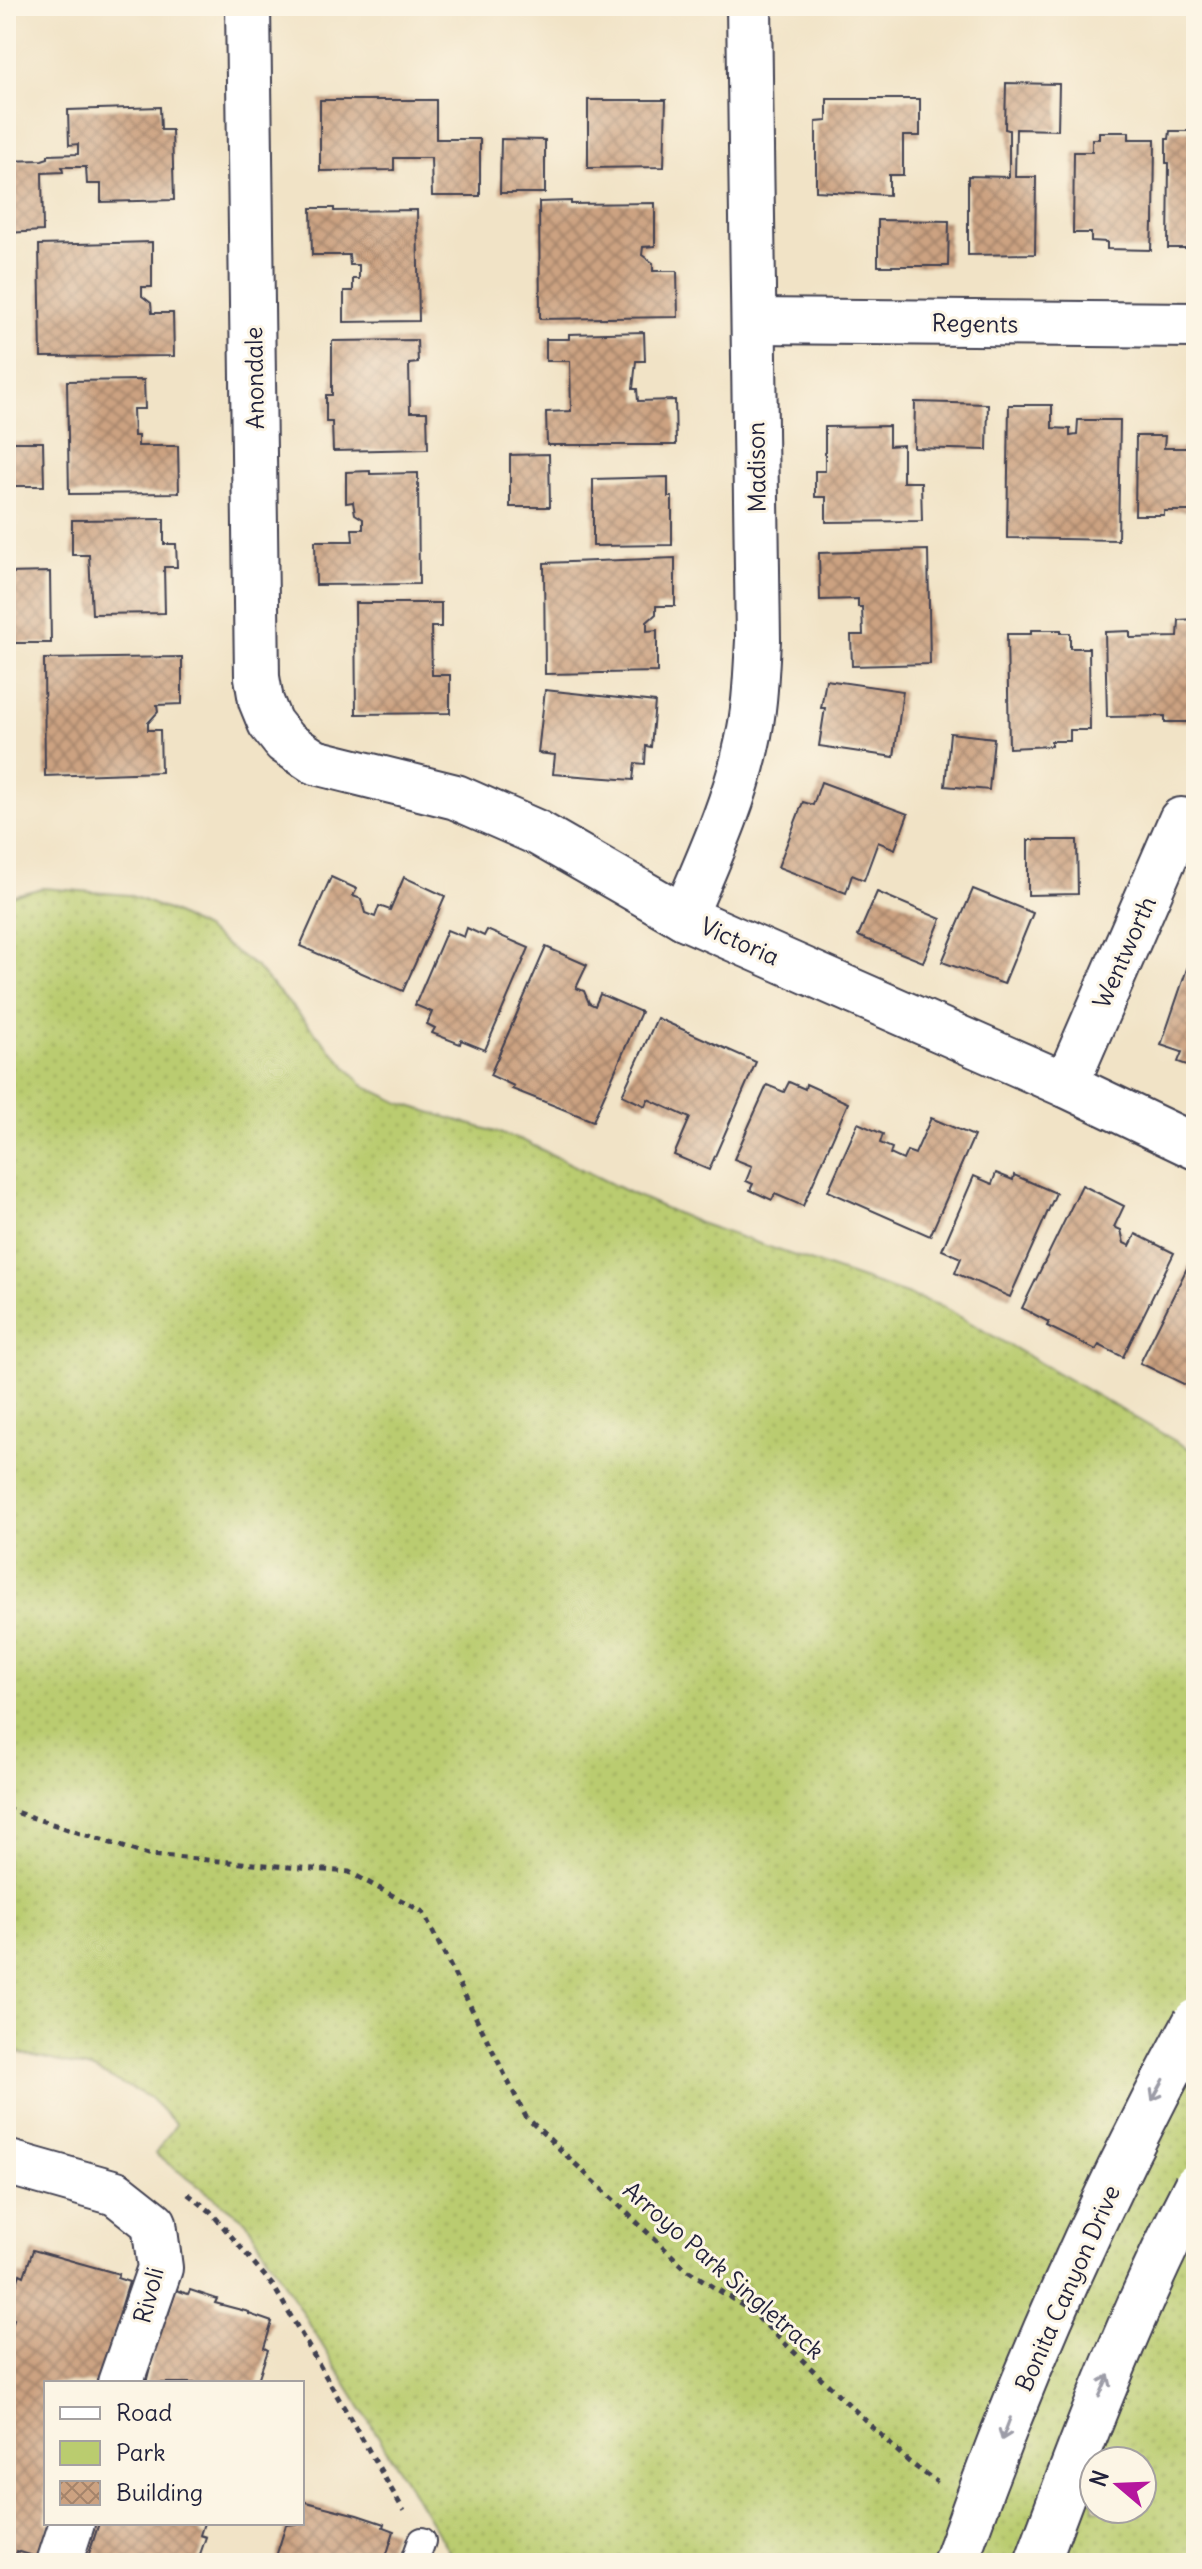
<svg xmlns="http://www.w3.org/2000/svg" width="1202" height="2569" viewBox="0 0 1202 2569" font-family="Delius,sans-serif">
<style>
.green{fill:url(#green-dots);stroke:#6e7755;stroke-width:2;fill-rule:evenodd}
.building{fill:url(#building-cross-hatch)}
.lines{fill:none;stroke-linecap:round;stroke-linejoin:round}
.service-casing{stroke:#413f50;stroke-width:30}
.minor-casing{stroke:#413f50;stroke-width:48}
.path{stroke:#413f50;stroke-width:5;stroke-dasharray:6 6;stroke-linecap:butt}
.service{stroke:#fff;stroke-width:26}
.minor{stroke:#fff;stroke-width:44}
.secondary-bridge-casing{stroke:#413f50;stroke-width:48;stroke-linecap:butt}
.secondary-bridge{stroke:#fff;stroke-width:44}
.oneway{stroke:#9c9ca7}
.labels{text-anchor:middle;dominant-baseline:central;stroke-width:6;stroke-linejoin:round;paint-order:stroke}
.street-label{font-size:24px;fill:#22223b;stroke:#fcf5e5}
</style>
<defs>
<pattern id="green-dots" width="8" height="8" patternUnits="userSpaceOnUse" patternTransform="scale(2)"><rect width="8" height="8" fill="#bacc6f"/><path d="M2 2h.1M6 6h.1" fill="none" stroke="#a0af61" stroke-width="1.8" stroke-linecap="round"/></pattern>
<pattern id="building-cross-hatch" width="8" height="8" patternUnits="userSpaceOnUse" patternTransform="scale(2)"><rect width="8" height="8" fill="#cca281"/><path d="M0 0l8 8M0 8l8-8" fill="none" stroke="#a5846b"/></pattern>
</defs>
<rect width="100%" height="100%" fill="#fcf5e5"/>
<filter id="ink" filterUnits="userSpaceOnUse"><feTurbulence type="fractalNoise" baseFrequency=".0125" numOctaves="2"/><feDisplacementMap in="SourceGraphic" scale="16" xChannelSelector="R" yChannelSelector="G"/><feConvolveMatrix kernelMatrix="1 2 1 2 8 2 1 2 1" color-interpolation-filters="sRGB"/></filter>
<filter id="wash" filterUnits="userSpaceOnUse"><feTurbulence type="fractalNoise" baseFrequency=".006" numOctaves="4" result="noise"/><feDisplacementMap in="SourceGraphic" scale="32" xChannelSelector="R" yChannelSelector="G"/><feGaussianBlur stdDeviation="1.8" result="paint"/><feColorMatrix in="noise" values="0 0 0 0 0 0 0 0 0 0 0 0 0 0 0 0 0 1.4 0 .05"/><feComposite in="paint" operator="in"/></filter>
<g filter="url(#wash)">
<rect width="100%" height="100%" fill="#f1e3c6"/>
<path class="green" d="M43,888L129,895L168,910L204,929L256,967L363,1085L400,1103L522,1140L630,1193L699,1223L941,1306L1196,1453V2563H456L246,2221L155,2154L176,2124L149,2097L92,2069L6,2050V897ZM1094,2461H1142V2509H1094Z"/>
<g id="blocks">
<g class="building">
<path d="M1006,83L1059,84L1058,130L1016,129L1015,177H1036L1035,254L968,255V176L1009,177V130L1005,129Z"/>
<path d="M827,99H920V136H903V175H889V195L816,191V122L827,121Z"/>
<path d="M320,100H436V139H480V196H432L431,158H394V170L320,171Z"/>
<path d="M588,100H666L664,167L588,168Z"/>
<path d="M160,107L161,130H172L174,200L101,202V184H87L86,167H62L63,172L42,173L43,231L6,233V161L42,160L48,158V155L78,154V144L69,145L68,110Z"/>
<path d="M1170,131H1196V248H1168L1169,163H1166V139H1169Z"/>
<path d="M1099,132H1129V139H1155L1154,224H1152L1151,250L1107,249V242L1091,241V233H1073L1074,152H1092V139H1099Z"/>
<path d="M501,139L545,140V193H500Z"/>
<path d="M571,201V204L655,203V246L643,247L642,255L653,263V271H677L678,317L540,319L539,202Z"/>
<path d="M311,208H334V211L417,210L419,321L344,322V291H353V279H359V265H350L349,255H312Z"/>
<path d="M878,220L949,221L948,266H878Z"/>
<path d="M152,242V287H142V296L151,303L152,313H173L174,356L41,357L39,245Z"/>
<path d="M644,332L645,361H636L633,389H637L638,401L675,400L676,445H547L546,412L571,411L570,361H546V339H569V334Z"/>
<path d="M417,340L418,363L409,364L410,412H427L428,449L333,451L332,422H326V395H332V341Z"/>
<path d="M144,380L145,409H133L134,436H138V446H178L179,493L69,494L67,381Z"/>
<path d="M915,402L988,404L987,450L914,448Z"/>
<path d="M1009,405H1052V428L1070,429V436L1077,435L1078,420H1120L1118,540L1007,538Z"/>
<path d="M889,426V446L903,445V482H921L922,521L826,522V497H815V471H825V427Z"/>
<path d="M1136,436H1165L1164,448H1192V443H1196V511H1164V515H1135Z"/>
<path d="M7,442H43L44,486H7Z"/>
<path d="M549,454L550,507H510V455Z"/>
<path d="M370,471V474L418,473L419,584L316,585L315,541H353L352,529H363V519L355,514L353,502L346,503V472Z"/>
<path d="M668,477V497H672V545L593,546V479Z"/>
<path d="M164,519V544H176L177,567H164L165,613L92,614L89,555H72V520Z"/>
<path d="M928,550L930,664L852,666L851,635H863L862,607H858V599L820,600L819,553Z"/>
<path d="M675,558V606H656V614L647,622V631L657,630V672L545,674L544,563Z"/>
<path d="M50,572L51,643H6V573Z"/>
<path d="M355,603H441V627H431L432,675H450V713L356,714Z"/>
<path d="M1196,619V715H1192V722H1165V716L1107,717L1105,632L1130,631V638L1178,637L1179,620Z"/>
<path d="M1031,630H1061V633H1070V648H1089L1090,730H1070V741H1051V746L1009,748L1007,634H1031Z"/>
<path d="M182,657V704L157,705L158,712L148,723V730H160L161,772L45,776L44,659Z"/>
<path d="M826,680L903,691L894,757L819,746L825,708H821Z"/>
<path d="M545,690L655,702L651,747L646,746L645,764L635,763L633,780L553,774L555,755L538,753Z"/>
<path d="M950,733L994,738L989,790L945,786Z"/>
<path d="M821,782L908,814L895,849L878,842L864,880L852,875L846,893L778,867L803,802L813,805Z"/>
<path d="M1028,840H1077L1078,894L1028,895Z"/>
<path d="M331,877L357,889L353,896L361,899L365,913L375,917L379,906L390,910L404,877L445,896L403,991L300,946Z"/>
<path d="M973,889L1033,913L1004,984L942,962Z"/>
<path d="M877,892L941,919L923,962L858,936Z"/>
<path d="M467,928L484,936L487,930L529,948L485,1050L461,1040L460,1044L432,1033L435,1028L427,1024L432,1012L415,1005L447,930L464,937Z"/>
<path d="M546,947L587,965L576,988L584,991L589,1003L595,1006L600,994L641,1012L593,1121L512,1089L514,1086L490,1075Z"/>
<path d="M1191,957L1196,958V1068L1178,1062L1182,1052L1161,1045Z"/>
<path d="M657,1018L756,1062L709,1170L674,1155L690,1118L648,1099L645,1106L622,1095Z"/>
<path d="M789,1082L805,1089L806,1084L848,1103L803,1206L775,1194L772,1200L750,1190L753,1184L746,1181L752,1166L734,1159L767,1085L784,1092Z"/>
<path d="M931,1118L974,1136L930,1236L828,1191L858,1123L883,1134L880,1143L892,1148L890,1154L903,1160L907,1151L915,1154Z"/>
<path d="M996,1173L1013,1180L1014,1175L1056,1193L1010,1297L955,1273L961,1258L942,1250L974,1176L992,1184Z"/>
<path d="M1082,1185L1124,1206L1114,1227L1121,1230L1124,1243L1130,1246L1136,1234L1174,1253L1123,1357L1099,1345L1096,1350L1047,1326L1049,1322L1022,1308Z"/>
<path d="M1189,1264L1196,1267V1390L1140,1363Z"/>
<path d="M33,2250L119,2274L117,2278L129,2282L121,2308L125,2309L96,2383H46V2523H50L40,2558L17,2551L16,2555L6,2552V2327L11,2329L14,2319L6,2316L20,2274L24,2276Z"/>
<path d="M176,2290L188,2294L190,2290L217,2299L215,2303L249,2312V2314L272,2322L264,2348L268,2350L257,2383H146L163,2314L168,2315Z"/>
<path d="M302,2501L357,2515L384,2524L383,2527L394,2531L386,2557L390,2559L389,2563H274L286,2525L302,2523Z"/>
<path d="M99,2523H204L200,2535L206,2537L197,2563H86Z"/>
</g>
</g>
</g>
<g filter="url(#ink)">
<use href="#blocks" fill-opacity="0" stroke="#413f50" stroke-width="2"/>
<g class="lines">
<g class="service-casing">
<path id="service" d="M414,2563L422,2541"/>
</g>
<g class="minor-casing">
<g id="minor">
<path d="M248,6L257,677L261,701L270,723L285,742L315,762L456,797L538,833L684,917L1066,1085L1196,1147"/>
<path d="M754,321L1196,325"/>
<path d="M684,917C708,860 734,805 747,744C755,710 756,675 758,640L749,6"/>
<path d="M1066,1085L1181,820"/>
<path d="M6,2162L116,2193L154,2223L160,2268L120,2383"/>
<path d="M59,2563L72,2523"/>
</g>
</g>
<g class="path">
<path d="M6,1809L148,1855L349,1872L423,1912L526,2117L686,2269L751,2311L909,2462L937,2482"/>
<path d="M188,2194L210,2211L274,2287L404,2511"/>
<path d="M1191,2563L1196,2559"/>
</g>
<use href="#service" class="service"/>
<use href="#minor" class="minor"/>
<g class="secondary-bridge-casing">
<g id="secondary-bridge">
<path d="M955,2563C1020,2376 1101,2195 1196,2021"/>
<path d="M1037,2563C1084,2435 1133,2308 1196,2186"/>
</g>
</g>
<use href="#secondary-bridge" class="secondary-bridge"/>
</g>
<defs><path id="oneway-shaft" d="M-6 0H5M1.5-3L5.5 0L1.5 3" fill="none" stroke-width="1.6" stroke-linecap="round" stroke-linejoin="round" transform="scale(2)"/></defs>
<g class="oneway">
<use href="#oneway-shaft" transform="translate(1158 2090) rotate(119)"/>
<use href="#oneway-shaft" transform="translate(1104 2386) rotate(-66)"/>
<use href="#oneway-shaft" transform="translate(1006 2429) rotate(111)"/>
</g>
</g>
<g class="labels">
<g class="street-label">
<text transform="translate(975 323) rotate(1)">Regents</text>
<text transform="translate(254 378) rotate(-91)">Anondale</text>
<text transform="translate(756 467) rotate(-91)">Madison</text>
<text transform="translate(740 941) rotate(24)">Victoria</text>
<text transform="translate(1124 952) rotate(-66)">Wentworth</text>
<text transform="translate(724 2270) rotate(41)">Arroyo Park Singletrack</text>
<text transform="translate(1067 2288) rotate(-66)">Bonita Canyon Drive</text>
<text transform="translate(148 2295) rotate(-75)">Rivoli</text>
</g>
</g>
<rect width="1202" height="2569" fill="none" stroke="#fcf5e5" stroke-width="32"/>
<rect x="44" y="2381" width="260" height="144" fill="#fcf5e5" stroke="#a5a1a1" stroke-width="2"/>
<rect x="60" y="2407" width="40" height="12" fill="#ffffff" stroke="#a5a1a1" stroke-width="2"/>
<text x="116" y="2421" font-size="24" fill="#22223b">Road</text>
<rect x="60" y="2441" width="40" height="24" fill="#bacc6f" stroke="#a5a1a1" stroke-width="2"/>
<text x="116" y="2461" font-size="24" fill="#22223b">Park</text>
<rect x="60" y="2481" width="40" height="24" fill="url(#building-cross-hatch)" stroke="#a5a1a1" stroke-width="2"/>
<text x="116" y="2501" font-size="24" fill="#22223b">Building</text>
<g transform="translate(1118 2485) rotate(289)"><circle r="38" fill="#fcf5e5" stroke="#a5a1a1" stroke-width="2"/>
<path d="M0-6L14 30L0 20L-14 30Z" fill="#b5179e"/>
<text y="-12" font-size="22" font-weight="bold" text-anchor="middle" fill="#22223b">N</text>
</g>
</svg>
